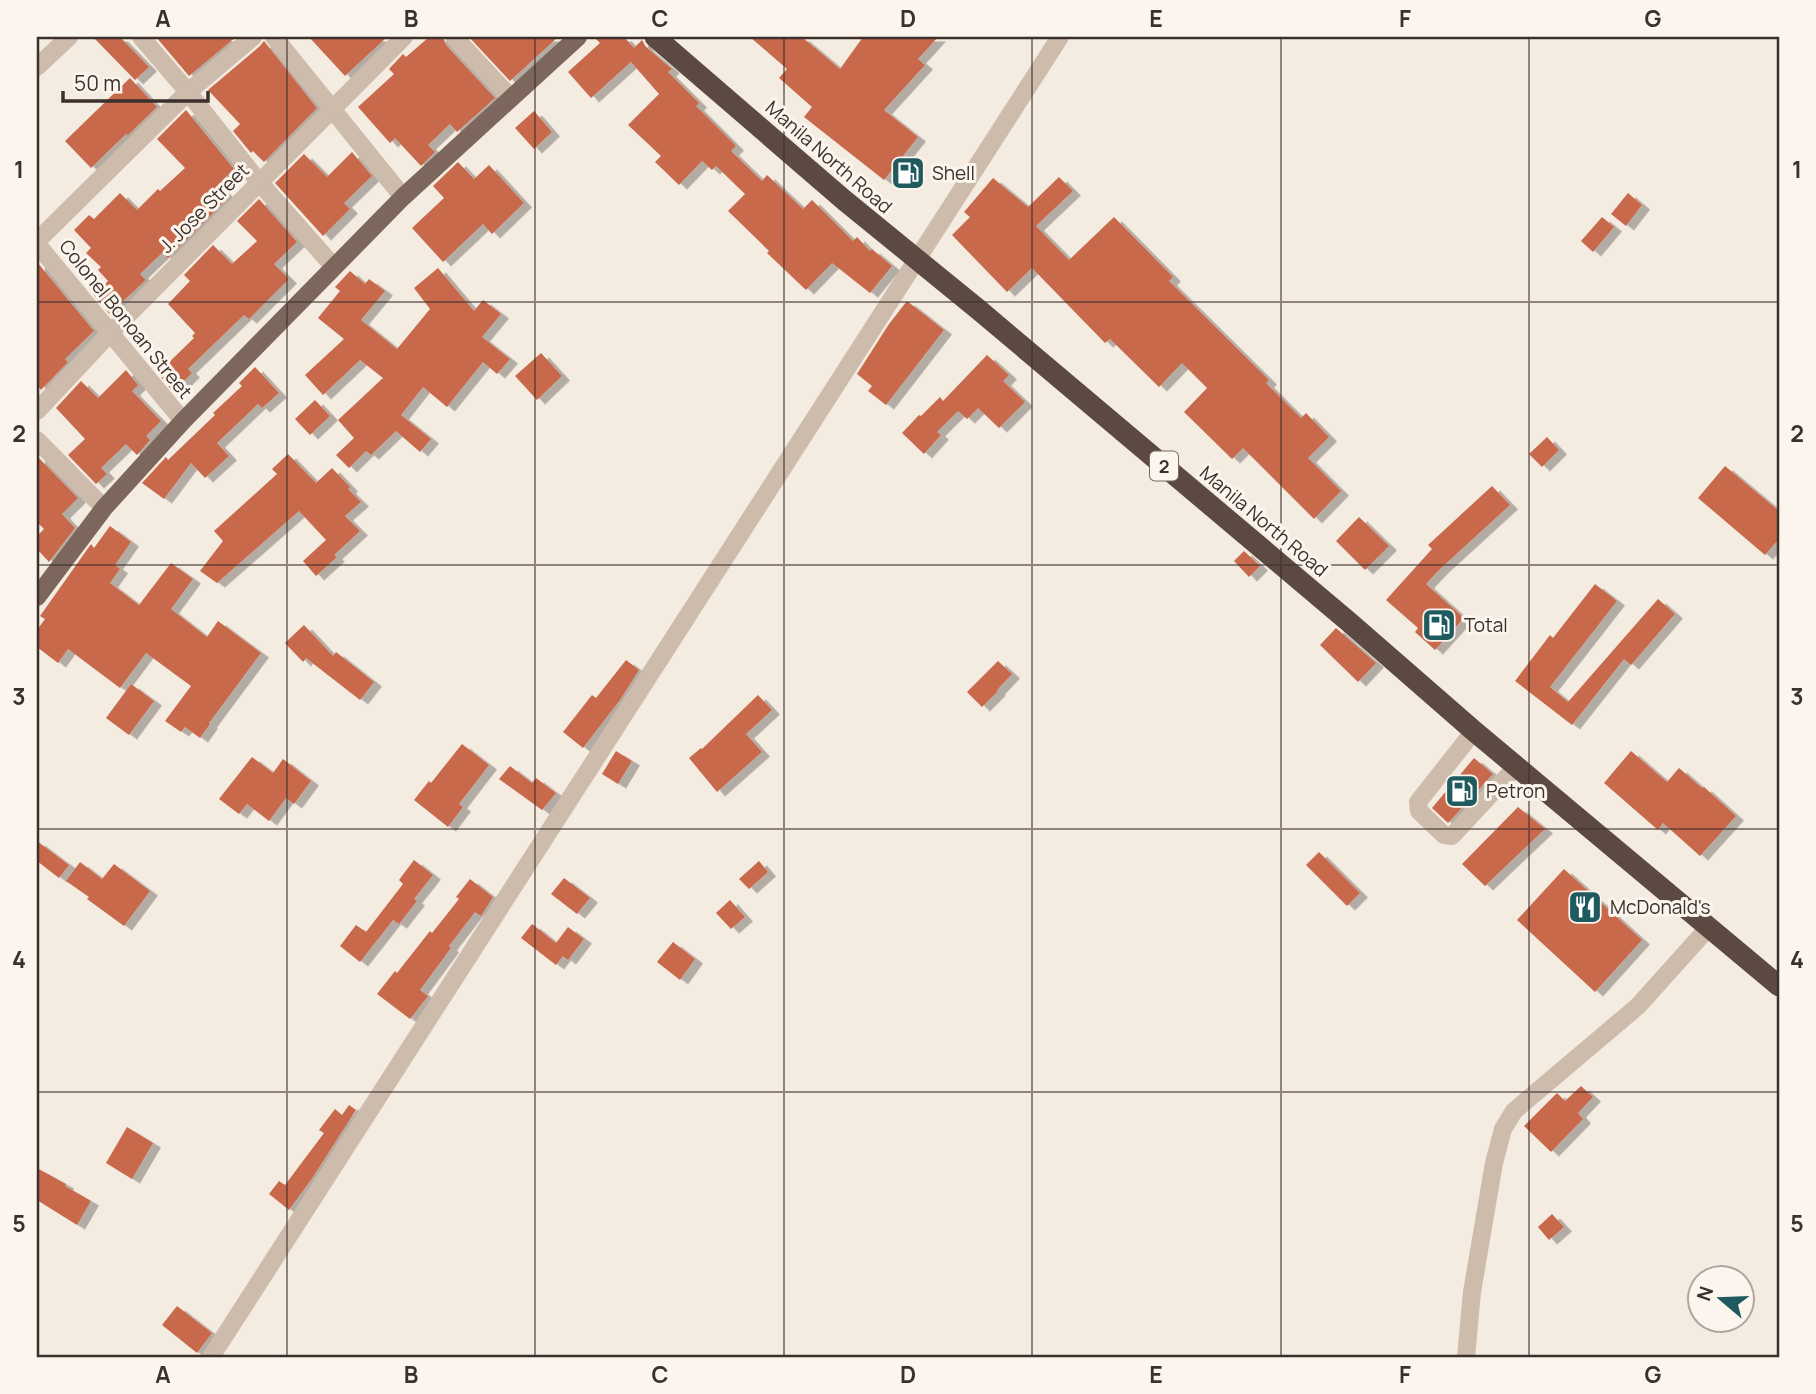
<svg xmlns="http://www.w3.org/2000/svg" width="1816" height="1394" viewBox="0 0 1816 1394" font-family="Manrope,sans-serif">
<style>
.building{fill:#c8694b;filter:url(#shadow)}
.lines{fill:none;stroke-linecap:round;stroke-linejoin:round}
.minor{stroke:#cdbbac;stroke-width:18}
.major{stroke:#7d675c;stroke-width:18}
.highway{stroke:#5c4a42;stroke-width:21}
.grid{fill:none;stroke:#3b302b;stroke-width:2;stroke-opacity:0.55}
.labels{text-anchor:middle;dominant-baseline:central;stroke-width:6;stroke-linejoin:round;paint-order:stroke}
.shield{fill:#fbf5ee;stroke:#756b66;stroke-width:2}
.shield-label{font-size:18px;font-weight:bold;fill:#3b302b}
.street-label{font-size:19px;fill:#3b302b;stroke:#fbf5ee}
.poi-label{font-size:19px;fill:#3b302b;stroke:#fbf5ee;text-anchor:start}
.neatline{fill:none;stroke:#3b302b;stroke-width:2.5}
.grid-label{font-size:23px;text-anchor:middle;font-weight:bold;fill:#3b302b}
</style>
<defs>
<filter id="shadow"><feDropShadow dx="8" dy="4.5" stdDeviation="0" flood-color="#0004"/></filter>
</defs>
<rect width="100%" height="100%" fill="#f4ebe1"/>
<g class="building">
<path d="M93,37H120L149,67L135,80Z"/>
<path d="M156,37H236L189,76Z"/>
<path d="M309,37H387L345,76Z"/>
<path d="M429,37H443L446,45L495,98L457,132L450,124L428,145L435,152L421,166L395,138L390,143L358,107L394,74L389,69L403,54L406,57Z"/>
<path d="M469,37H558L510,81Z"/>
<path d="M594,37H624L634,48L642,40L646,47L672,69L668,72L699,103L696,106L736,146L731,151L762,181L767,175L803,209L812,200L853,241L857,237L870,251L872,249L892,266L870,293L832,263L806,290L767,253L769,251L728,211L745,194L716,166L712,170L702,161L679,185L655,162L661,156L628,125L659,94L631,62L591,98L568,72L600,43Z"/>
<path d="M750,37H802L840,69L863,37H938L918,59L925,65L884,110L918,137L884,180L804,117L812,107L779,78L787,69Z"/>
<path d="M264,41L317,108L264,162L253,151L251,153L233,131L240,124L208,90L260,46Z"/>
<path d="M130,78L157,107L128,135L126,134L91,168L65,141Z"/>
<path d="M186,110L234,169L218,185L229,197L168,258L162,253L140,274L146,280L121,303L122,304L111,316L94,295L108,281L98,270L101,267L86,253L91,248L74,230L89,215L94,219L120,193L137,210L158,189L160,191L185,168L157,139Z"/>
<path d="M534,111L552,132L534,149L515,128Z"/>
<path d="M352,152L372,176L344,203L350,209L323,236L275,183L304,154L327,177Z"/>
<path d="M458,162L474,179L489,165L524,203L492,234L483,224L443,262L412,228L444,198L433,186Z"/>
<path d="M1059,177L1073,191L1036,226L1069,260L1114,217L1173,277L1169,281L1269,380L1266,383L1301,418L1306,413L1329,437L1308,458L1341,491L1314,519L1243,448L1232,459L1184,412L1207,388L1182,363L1159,387L1110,339L1105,343L1032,268L1007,292L952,235L970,217L964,212L993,178L1028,207Z"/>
<path d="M1628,193L1642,205L1626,226L1611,214Z"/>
<path d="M259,199L297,242L274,264L289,279L249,319L244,315L188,369L192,373L173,392L158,373L194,338L192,336L195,333L168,304L190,281L184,275L213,245L232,264L257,241L237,221Z"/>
<path d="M1602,217L1614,227L1593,252L1581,241Z"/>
<path d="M37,262L94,331L65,359L68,362L41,390L37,385Z"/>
<path d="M438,268L474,311L483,300L501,314L482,337L510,359L497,374L483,362L447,407L423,387L401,415L431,439L420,452L396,431L371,455L366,451L349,468L336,455L354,438L338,420L383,378L360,360L323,395L305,375L344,339L318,318L340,291L335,287L350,271L365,284L369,279L385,291L361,320L397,349L430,309L414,288Z"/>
<path d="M907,301L944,330L886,405L868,391L872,386L857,374L889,324Z"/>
<path d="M541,353L562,376L537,400L515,376Z"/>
<path d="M987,355L1009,375L1003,381L1025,402L999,428L978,408L967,419L958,411L937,432L941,435L924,454L902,433L919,415L921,416L940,397L943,401Z"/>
<path d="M255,367L279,393L262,408L258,404L217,443L229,456L205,478L191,463L164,499L142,483L166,457L168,460L215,415L213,413L242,386L239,383Z"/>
<path d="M126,370L138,385L132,391L161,421L146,436L150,440L137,455L126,444L101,468L107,474L96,484L68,455L85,439L56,408L81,381L98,398Z"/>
<path d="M315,400L330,416L310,435L295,419Z"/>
<path d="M1547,437L1559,450L1542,467L1529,454Z"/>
<path d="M288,454L316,483L332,468L350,487L348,489L361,502L345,516L360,531L334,555L337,557L316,576L303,561L326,540L299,511L217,583L200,571L223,541L214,531L277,474L272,469Z"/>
<path d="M37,456L78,498L62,514L75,528L49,562L37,549V536L44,529L37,522Z"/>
<path d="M1725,466L1779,511V539L1765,555L1698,498Z"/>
<path d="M1492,486L1510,505L1440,569L1426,584L1464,618L1435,650L1415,632L1418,628L1386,600L1432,549L1428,545Z"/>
<path d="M1359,517L1389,546L1365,570L1336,541Z"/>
<path d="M110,526L131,542L115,565L120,569L110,583L139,605L171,563L193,579L171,609L207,637L218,621L261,653L209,723L210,724L200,738L185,727L181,732L165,721L191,686L146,653L120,688L68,649L58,663L37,647V630L45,619L40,616L91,544L94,548Z"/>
<path d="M1244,551L1260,566L1249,577L1234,561Z"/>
<path d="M1595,584L1617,601L1550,687L1568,702L1658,599L1675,614L1631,665L1624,659L1572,725L1515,681L1550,635L1553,638Z"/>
<path d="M304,625L333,656L336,652L374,682L360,700L306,658L303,662L285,643Z"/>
<path d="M1336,628L1376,663L1358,682L1320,645Z"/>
<path d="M626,660L639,670L620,700L583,748L563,732L592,695L596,698Z"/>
<path d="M998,661L1012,674L997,690L998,691L982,707L967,692Z"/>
<path d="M131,684L154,701L129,735L106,718Z"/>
<path d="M758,695L772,710L746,734L762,752L717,792L689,758L701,748L702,749Z"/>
<path d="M462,744L489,765L459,804L463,807L448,827L414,800L429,781L431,783Z"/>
<path d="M616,751L632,761L618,784L602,774Z"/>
<path d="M1631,751L1667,782L1679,768L1702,788L1704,787L1736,816L1700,856L1663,823L1658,830L1604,783Z"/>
<path d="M252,757L273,773L283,759L311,781L294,804L286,798L269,821L247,804L239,814L219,799Z"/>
<path d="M1474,758L1493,774L1448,823L1432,808Z"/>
<path d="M510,766L532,783L536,778L556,793L542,810L499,779Z"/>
<path d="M1518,807L1545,829L1485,886L1462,864Z"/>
<path d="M37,841L69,865L59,878L37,861Z"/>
<path d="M1319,852L1360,893L1347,906L1306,865Z"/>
<path d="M414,860L433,875L414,899L417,901L399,924L393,920L360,962L340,946L356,925L366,932L403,884L399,880Z"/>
<path d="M759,861L768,872L749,889L739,879Z"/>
<path d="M80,862L102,879L114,864L150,891L124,926L87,899L89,897L66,881Z"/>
<path d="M1564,869L1642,940L1595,992L1517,920Z"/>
<path d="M564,878L590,898L577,914L551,894Z"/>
<path d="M470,879L493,897L481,916L475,912L449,946L451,948L420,990L428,996L410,1019L377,994L395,971L397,973L430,931L432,933L459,899L456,897Z"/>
<path d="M730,900L745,917L731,929L716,913Z"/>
<path d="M532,924L556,943L568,927L584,939L568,960L563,956L556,965L521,938Z"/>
<path d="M673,942L695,959L680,980L657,962Z"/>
<path d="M1581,1086L1593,1097L1578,1113L1583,1119L1551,1152L1524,1126L1557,1093L1565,1101Z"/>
<path d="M349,1105L356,1110L311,1180L289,1210L269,1194L279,1181L285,1185L324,1133L319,1130L335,1109L342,1115Z"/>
<path d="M127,1127L153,1143L132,1179L106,1163Z"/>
<path d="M37,1168L66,1184L65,1186L91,1201L77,1225L37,1200Z"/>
<path d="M1552,1214L1564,1227L1549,1240L1538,1227Z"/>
<path d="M177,1306L212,1333L197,1353L162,1325Z"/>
</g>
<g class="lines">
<g class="minor">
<path d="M141,37L188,92L259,182L334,267"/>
<path d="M274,37L403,197"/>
<path d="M454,37L511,98"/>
<path d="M37,67L69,37"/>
<path d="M37,241L188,92L253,37"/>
<path d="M37,244L183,421"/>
<path d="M37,411L110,333L404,37"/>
<path d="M37,440L104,508"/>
<path d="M1474,731L1418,802L1419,811L1444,835L1452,836L1516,767"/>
<path d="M211,1357L1060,37"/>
<path d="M1466,1357L1472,1292L1494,1163L1503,1129L1514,1111L1638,1006L1709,927"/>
</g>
<path class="major" d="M37,597L104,508L183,421L403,197L578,37"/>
<path class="highway" d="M655,37L844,200L979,310L1349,622L1474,731L1779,986"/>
</g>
<path class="grid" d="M287,37V1357M535,37V1357M784,37V1357M1032,37V1357M1281,37V1357M1529,37V1357M37,302H1779M37,565H1779M37,829H1779M37,1092H1779"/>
<defs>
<g id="fuel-square" transform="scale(1.75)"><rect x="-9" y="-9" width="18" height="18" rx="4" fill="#1f5a5e" stroke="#fbf5ee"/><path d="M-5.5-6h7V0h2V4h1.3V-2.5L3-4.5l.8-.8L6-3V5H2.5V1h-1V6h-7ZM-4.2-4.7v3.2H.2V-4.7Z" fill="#fff"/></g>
<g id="restaurant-square" transform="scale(1.75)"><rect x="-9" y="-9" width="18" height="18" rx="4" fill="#1f5a5e" stroke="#fbf5ee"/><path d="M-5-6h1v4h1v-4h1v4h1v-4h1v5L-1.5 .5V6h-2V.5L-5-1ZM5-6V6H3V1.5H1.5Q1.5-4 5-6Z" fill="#fff"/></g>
</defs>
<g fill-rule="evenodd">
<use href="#fuel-square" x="908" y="173"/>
<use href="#fuel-square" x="1439" y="625"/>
<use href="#fuel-square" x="1462" y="791"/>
<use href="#restaurant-square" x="1585" y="907"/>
</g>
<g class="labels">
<rect class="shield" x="1150" y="451.5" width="28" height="29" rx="5"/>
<g class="shield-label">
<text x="1164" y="466">2</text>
</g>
<g class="street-label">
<text transform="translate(829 157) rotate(41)">Manila North Road</text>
<text transform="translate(204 208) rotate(-45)">J. Jose Street</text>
<text transform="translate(126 319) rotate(51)">Colonel Bonoan Street</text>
<text transform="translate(1264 521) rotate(40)">Manila North Road</text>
</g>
<g class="poi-label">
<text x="932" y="173">Shell</text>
<text x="1464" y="625">Total</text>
<text x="1486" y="791">Petron</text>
<text x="1610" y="907">McDonald's</text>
</g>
</g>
<rect width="1816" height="1394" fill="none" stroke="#fbf5ee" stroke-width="77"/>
<g transform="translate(1721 1299) rotate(289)"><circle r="33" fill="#fbf5ee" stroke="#aea6a0" stroke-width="2"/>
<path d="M0-5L12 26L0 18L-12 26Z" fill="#1f5a5e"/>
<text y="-10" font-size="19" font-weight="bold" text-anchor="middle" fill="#3b302b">N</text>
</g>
<path d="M63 91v10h145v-10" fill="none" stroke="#3b302b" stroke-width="3.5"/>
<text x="74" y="91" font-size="21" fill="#3b302b" stroke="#fbf5ee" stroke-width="5" paint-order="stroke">50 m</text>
<rect x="38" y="38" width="1740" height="1318" class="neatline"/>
<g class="grid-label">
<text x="163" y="27">A</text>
<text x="411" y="27">B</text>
<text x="660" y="27">C</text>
<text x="908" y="27">D</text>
<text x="1156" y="27">E</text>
<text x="1405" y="27">F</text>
<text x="1653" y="27">G</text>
<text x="19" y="178">1</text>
<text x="1797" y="178">1</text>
<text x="19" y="442">2</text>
<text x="1797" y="442">2</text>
<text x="19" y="705">3</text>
<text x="1797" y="705">3</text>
<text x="19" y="968">4</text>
<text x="1797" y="968">4</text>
<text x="19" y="1232">5</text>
<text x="1797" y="1232">5</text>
<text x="163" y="1383">A</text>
<text x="411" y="1383">B</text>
<text x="660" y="1383">C</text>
<text x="908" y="1383">D</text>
<text x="1156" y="1383">E</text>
<text x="1405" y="1383">F</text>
<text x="1653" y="1383">G</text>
</g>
</svg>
